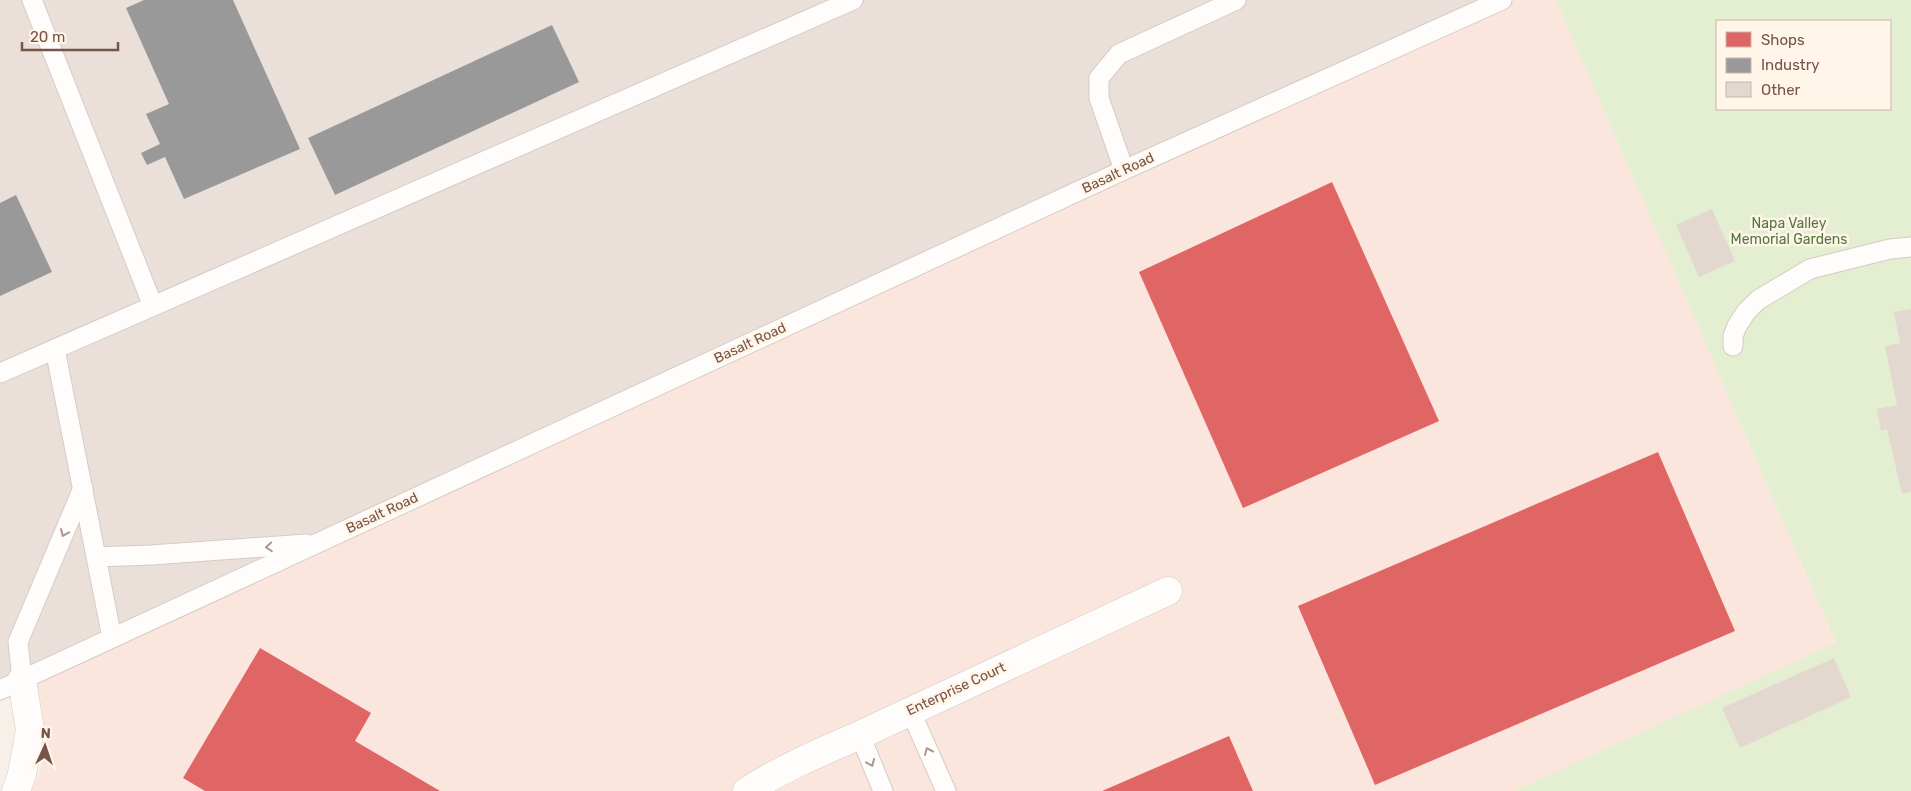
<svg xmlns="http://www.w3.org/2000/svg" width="1911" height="791" viewBox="0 0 1911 791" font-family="Rubik,sans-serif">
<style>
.commercial{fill:#fbe6dd}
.industrial{fill:#eae0d9}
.green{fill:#e4eed1;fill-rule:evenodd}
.shops{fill:#e06666}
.industry{fill:#999}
.building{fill:#e3d8d0}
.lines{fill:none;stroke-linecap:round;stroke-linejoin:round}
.service-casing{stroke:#d6cbc5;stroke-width:21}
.minor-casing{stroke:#d6cbc5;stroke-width:29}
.service{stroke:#fefdfc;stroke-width:19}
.minor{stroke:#fefdfc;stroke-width:28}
.oneway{stroke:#ac988f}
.labels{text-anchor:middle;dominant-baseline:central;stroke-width:5;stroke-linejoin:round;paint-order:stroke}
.street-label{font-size:14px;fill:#765447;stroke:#fff5e9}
.park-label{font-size:14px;fill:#52773c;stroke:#fff5e9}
</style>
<rect width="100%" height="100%" fill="#f7f0e8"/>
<path class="commercial" d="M1502,0H1556L1836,644L1514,791H30L41,769V715L36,683Z"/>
<path class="industrial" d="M0,0H1502L0,689Z"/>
<path class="green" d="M1556,0H1911V791H1514L1836,643ZM1717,21H1890V109H1717Z"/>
<g class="shops">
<path d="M1332,182L1439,421L1243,508L1139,272Z"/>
<path d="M1658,452L1735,631L1375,785L1298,606Z"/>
<path d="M260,648L371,713L355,741L440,791H205L183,778Z"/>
<path d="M1229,736L1253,791H1102Z"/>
</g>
<g class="industry">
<path d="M144,0H233L300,149L184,199L165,157L147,165L141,153L160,144L146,114L169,104L126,8Z"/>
<path d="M552,25L579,82L335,195L308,138Z"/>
<path d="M16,195L52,272L0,296V203Z"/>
</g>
<g class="building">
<path d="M1712,209L1735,261L1699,277L1676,225Z"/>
<path d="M1911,309V492L1902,494L1887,429L1881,431L1877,409L1897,405L1885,346L1900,343L1894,312Z"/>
<path d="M1834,658L1851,697L1740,748L1722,708Z"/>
</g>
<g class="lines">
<g class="service-casing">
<g id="service">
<path d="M32,0L153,306"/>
<path d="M1124,170L1099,98V78L1119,54L1236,0"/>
<path d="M1733,346V336L1737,326L1746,312L1758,300L1810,269L1890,249L1911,247"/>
<path d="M55,349L112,638"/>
<path d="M0,373L853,0"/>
<path d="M96,557L151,555L306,544"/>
<path d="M22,680L18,642L83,488"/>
<path d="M0,690L1124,170L1502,0"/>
<path d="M910,710L946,791"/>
<path d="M860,735L883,791"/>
</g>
</g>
<g class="minor-casing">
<g id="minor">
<path d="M16,791L22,774L30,730L22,680"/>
<path d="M747,791C783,768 821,752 860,735L1168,591"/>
</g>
</g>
<use href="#service" class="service"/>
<use href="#minor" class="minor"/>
</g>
<defs><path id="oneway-chevron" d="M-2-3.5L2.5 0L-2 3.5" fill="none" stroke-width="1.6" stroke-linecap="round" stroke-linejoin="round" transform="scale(1.25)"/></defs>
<g class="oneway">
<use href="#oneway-chevron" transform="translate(64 533) rotate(113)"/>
<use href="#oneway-chevron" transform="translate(269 547) rotate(176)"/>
<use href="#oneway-chevron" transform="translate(928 751) rotate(-114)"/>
<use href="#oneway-chevron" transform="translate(871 763) rotate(67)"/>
</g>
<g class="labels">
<g class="street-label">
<text transform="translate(1118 173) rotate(-25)">Basalt Road</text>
<text transform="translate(750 343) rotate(-25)">Basalt Road</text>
<text transform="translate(382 513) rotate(-25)">Basalt Road</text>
<text transform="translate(956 689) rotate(-25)">Enterprise Court</text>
</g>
<g class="park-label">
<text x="1789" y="223">Napa Valley<tspan x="1789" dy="16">Memorial Gardens</tspan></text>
</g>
</g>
<rect x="1716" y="20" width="175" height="90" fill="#fff5e9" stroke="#c8b5a8"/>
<rect x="1726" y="32" width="25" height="15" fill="#e06666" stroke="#c8b5a8"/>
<text x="1761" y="45" font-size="15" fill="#765447">Shops</text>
<rect x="1726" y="58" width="25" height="15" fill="#999999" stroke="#c8b5a8"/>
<text x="1761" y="70" font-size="15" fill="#765447">Industry</text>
<rect x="1726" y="82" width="25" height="15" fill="#e3d8d0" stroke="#c8b5a8"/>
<text x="1761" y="95" font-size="15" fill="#765447">Other</text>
<g transform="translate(45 746) rotate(3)" stroke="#fff5e9" stroke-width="4" paint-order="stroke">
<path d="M0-4L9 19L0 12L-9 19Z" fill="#765447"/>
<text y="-8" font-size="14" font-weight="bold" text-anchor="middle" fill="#765447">N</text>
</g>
<path d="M22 42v8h96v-8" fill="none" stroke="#765447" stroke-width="2.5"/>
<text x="30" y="42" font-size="15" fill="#765447" stroke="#fff5e9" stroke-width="4" paint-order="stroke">20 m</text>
</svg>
